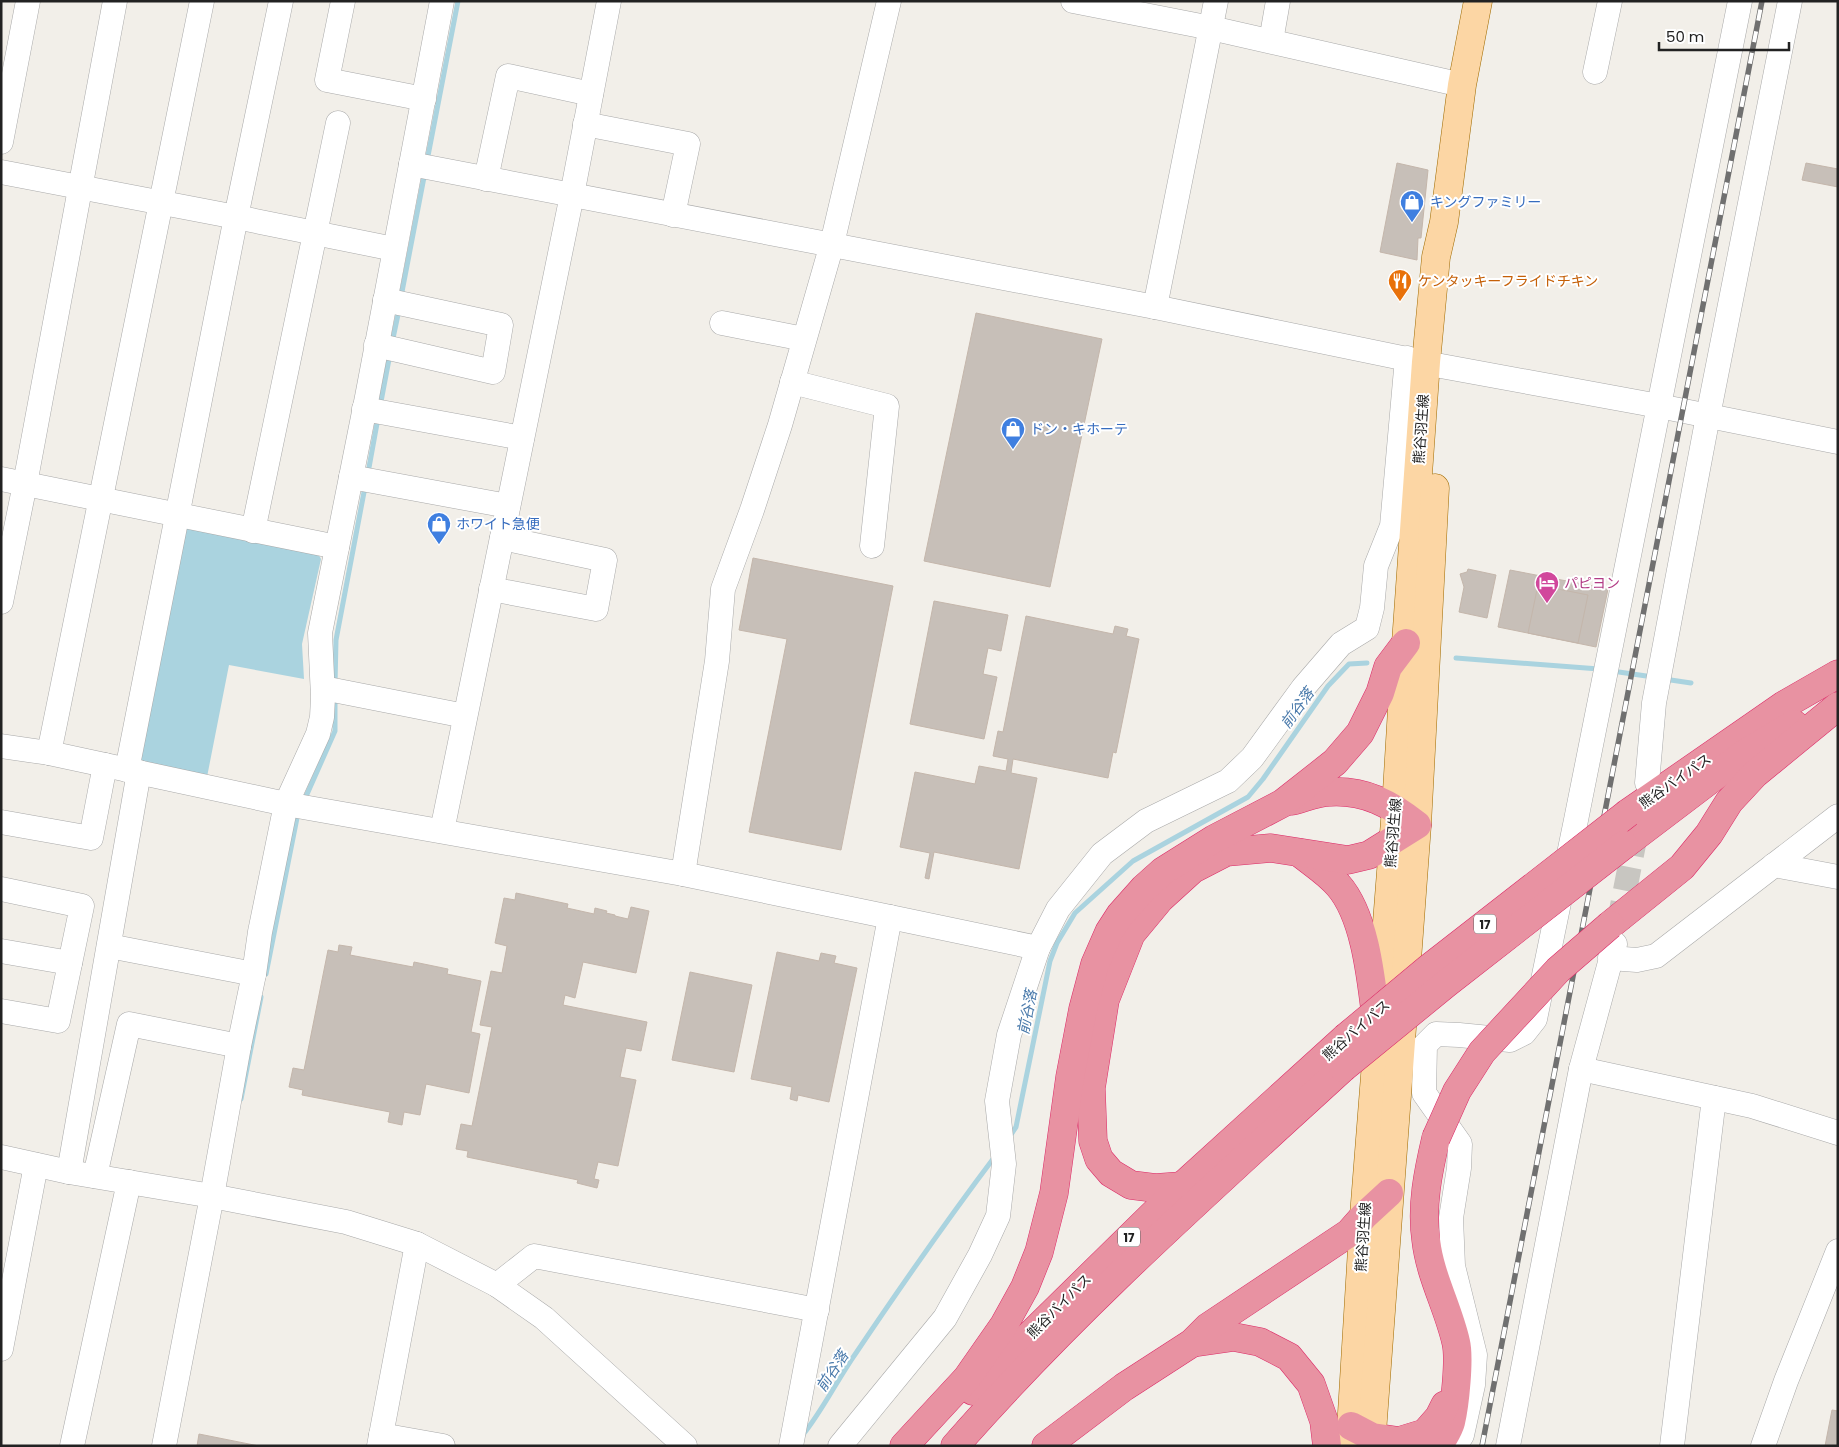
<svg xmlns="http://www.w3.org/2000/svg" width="1839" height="1447" viewBox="0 0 1839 1447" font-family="Poppins,'Noto Sans JP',sans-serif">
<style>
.water{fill:#aad3df}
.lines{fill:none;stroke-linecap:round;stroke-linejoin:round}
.stream{stroke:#aad3df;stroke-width:5}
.building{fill:#c7bfb8;stroke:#c4b6ab}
.minor-tunnel{stroke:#c8c6c1;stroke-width:24;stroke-dasharray:24 12;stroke-linecap:butt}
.minor-casing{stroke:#a9a9a9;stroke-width:25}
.major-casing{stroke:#a06b00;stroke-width:29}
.highway-casing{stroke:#dc2a67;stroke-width:29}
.minor{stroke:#fff;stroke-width:24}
.major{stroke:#fcd6a4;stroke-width:28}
.highway{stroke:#e892a2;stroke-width:28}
.rail-casing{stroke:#707070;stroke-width:5.5}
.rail{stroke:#fff;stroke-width:4;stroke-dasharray:11;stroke-linecap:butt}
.highway-bridge-casing{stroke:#dc2a67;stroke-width:29;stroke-linecap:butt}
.highway-bridge{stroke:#e892a2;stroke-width:28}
.labels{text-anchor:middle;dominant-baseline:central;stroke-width:4;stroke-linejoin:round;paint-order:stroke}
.shield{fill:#fff;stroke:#646464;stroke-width:1}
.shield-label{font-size:12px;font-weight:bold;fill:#222}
.shop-label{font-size:14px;fill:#366cbe;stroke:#fff;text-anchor:start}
.food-label{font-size:14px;fill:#c56008;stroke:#fff;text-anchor:start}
.street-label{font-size:14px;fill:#222;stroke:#fff}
.hotel-label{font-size:14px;fill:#b23c85;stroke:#fff;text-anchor:start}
.water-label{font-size:15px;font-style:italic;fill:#4a7aab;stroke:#fff}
</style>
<rect width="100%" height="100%" fill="#f2efe9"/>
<path class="water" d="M188,527L317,552L321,559L302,644L304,679L229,665L207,777L144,765L138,759L183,530Z"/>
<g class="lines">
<g class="stream">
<path d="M427,161L458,1"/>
<path d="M401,297L425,172"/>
<path d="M392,343L399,310"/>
<path d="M380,407L390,354"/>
<path d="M368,473L378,418"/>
<path d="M1456,658L1599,669"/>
<path d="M1612,671L1653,677"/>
<path d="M1664,679L1691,683"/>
<path d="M335,685L336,640L365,487"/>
<path d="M304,801L335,731V696"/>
<path d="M266,974L298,813"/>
<path d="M241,1099L261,997"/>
<path d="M1010,1136L1016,1127L1050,961L1057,943L1075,913L1133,861L1248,797L1263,779L1328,686L1349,664L1367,663"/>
<path d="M802,1436C823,1410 837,1380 856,1353C901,1286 947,1220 996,1155"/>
</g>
</g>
<g class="building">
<path d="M1397,163L1428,170L1421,238H1418L1417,260L1380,252Z"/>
<path d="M1806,163L1838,169V187L1802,180Z"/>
<path d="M976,313L1102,339L1050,587L924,561Z"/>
<path d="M753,558L893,586L841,850L749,832L787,639L739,630Z"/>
<path d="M1468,569L1496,575L1487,618L1459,612L1464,587L1460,574L1467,572Z"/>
<path d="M1510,570L1608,589L1596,647L1498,627Z"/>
<path d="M1538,585L1588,595L1578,643L1528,633Z"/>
<path d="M934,601L1008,615L1001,651L988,648L983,674L997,677L984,739L910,724Z"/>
<path d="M1026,616L1113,634L1115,626L1128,629L1126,636L1139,639L1116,753L1113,752L1108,778L1013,759L1011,773L1037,778L1019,869L934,852L929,879L925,878L930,853L900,847L915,772L975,784L979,766L1006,771L1008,759L993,756L998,731L1003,732Z"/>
<path d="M516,893L568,904L567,908L594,914L595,908L607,911L606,913L615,915V916L628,919L631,907L649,911L636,973L583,962L575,998L565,995L563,1005L647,1022L641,1051L626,1048L620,1077L636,1080L618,1166L598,1162L594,1179L599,1180L597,1188L577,1183L578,1180L467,1157L468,1151L456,1149L461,1124L472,1126L492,1027L480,1025L491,971L502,973L507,946L495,943L504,898L515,900Z"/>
<path d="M339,945L352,947L350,955L413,967L414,962L448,969L447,974L481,981L471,1032L480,1034L469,1093L426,1084L420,1115L404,1112L402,1125L388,1122L390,1112L302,1095L303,1090L289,1087L293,1068L304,1070L328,950L338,952Z"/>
<path d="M777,952L819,961L821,953L836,956L834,963L857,968L829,1102L798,1095L797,1101L790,1099L792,1087L751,1079Z"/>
<path d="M690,972L752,985L734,1072L672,1060Z"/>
<path d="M1832,1410L1838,1411V1446H1825Z"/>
<path d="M199,1434L259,1446H197Z"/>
</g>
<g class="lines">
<path class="minor-tunnel" d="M1618,926L1638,824"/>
<g class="minor-casing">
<g id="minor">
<path d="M343,1L327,80L424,99"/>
<path d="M1073,1L1211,28L1462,85"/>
<path d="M1271,41L1278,1"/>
<path d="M1595,72L1610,1"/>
<path d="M585,124L688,144L673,215"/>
<path d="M1,142L28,1"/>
<path d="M411,164L1155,307L1441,366L1659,406L1838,442"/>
<path d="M1,172L236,217L394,249"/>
<path d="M486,179L508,76L591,94"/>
<path d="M1155,307L1216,1"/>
<path d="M722,323L804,339"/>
<path d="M376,345L493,372L501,325L385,300"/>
<path d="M792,382L887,406L872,546"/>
<path d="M364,409L522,438"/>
<path d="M351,477L508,506"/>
<path d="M1,479L337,547"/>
<path d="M253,531L338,123"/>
<path d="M491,589L596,609L605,560L502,538"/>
<path d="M1,602L25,484L115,1"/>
<path d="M323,688L465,716"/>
<path d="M1,746L49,753L286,804L683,874L890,917L791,1446"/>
<path d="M49,753L202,1"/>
<path d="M127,770L236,217L281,1"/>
<path d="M1647,783L1654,703L1708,416L1790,1"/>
<path d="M1,822L91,838L105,765"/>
<path d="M442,831L572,195L609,1"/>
<path d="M1774,865L1838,877"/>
<path d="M683,874L717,661L723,589L752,510L780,425L832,244L889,1"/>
<path d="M1,889L82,906L58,1021L1,1011"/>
<path d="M890,917L1038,948"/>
<path d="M109,946L254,974"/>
<path d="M1,951L70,963"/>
<path d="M1610,958L1637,960L1656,956L1838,816"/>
<path d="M1581,1069L1752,1106L1838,1133"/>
<path d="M1,1157L69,1172L212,1196L346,1222L417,1244L497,1285L544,1318L685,1446"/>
<path d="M69,1172L139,772"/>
<path d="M95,1176L129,1024L239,1046"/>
<path d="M497,1285L534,1256L817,1310"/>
<path d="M1,1349L36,1165"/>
<path d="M381,1435L443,1446"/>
<path d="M72,1446L129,1182"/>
<path d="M164,1446L212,1196L239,1046L254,974L260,932L286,804L318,734L322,717L323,697L320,633L367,397L442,1"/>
<path d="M379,1446L417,1244"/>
<path d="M840,1446L945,1318L980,1255L998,1216L1004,1164L997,1101L1009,1035L1038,948L1058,909L1102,854L1146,821L1228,781L1252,758L1303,688L1341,644L1367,628L1372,608L1376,566L1392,526L1407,358"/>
<path d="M1455,1446L1462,1435L1473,1385L1475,1355L1453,1266L1451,1218L1459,1168L1460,1144L1424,1093L1425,1045L1436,1034L1459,1035L1510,1040L1524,1033L1535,1019L1576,820L1740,1"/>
<path d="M1508,1446L1581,1069L1615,944"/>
<path d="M1672,1446L1714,1098"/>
<path d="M1763,1446L1786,1381L1838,1251"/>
</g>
</g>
<g class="major-casing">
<g id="major">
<path d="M1350,1446L1364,1216L1396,808L1406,643L1426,362L1436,257L1444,222L1462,85L1478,1"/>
<path d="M1371,1446L1417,825L1435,488"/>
</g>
</g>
<g class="highway-casing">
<g id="highway">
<path d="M1628,813L1784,705L1838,674"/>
<path d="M1624,845L1744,754L1794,724"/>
<path d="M1300,853C1312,863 1328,873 1338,885C1368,919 1372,990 1378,1034"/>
<path d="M1610,925L1682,867L1709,834L1729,802L1755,774L1838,706"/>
<path d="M1436,1138C1428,1172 1421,1206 1426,1240C1430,1276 1448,1307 1456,1342C1460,1358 1455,1406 1451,1422C1449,1430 1443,1438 1439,1446"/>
<path d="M1182,1186L1155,1188L1131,1185L1111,1173L1099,1159L1093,1141L1091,1088L1105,1000L1131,934L1160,899L1193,869L1226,852L1271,848L1348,860L1369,855L1417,825C1391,804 1365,790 1330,792C1318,792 1304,798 1292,801"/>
<path d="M1192,1343L1234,1337L1260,1342L1289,1357L1311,1384L1324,1421L1327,1446"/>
<path d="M973,1391L1182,1186L1345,1038"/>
<path d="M1351,1426L1372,1437L1399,1441L1425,1433L1439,1417L1445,1405"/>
<path d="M904,1446L967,1378L1004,1325L1025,1287L1039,1252L1054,1193L1070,1077L1083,1009L1095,964L1109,932L1120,915L1144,888L1163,871L1214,839L1283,803L1335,762L1360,733L1380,693L1388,667L1406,643"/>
<path d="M955,1446C1074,1310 1210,1190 1343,1068"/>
<path d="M1046,1446L1124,1387L1192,1343L1208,1327L1349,1233L1364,1216L1389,1193"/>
</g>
</g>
<use href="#minor" class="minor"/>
<use href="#major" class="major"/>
<use href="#highway" class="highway"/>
<g class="rail-casing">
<path id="rail" d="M1482,1446L1762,1"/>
</g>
<use href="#rail" class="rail"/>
<g class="highway-bridge-casing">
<g id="highway-bridge">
<path d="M1345,1038L1429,968L1628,813"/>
<path d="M1343,1068L1447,983L1624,845"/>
<path d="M1436,1138L1457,1091L1482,1052L1558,970L1610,925"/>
</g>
</g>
<use href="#highway-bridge" class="highway-bridge"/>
</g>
<defs>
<g id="shop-pin" transform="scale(1.25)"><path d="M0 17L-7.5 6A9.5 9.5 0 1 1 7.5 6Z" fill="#3f7fe0" stroke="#fff"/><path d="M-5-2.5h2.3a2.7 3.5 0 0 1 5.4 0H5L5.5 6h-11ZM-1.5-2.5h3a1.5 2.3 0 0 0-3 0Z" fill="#fff"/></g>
<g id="restaurant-pin" transform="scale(1.25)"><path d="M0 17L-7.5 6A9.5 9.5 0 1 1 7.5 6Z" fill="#e8710a" stroke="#fff"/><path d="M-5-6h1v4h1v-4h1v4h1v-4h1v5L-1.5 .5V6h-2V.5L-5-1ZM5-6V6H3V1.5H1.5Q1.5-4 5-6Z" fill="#fff"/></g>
<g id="hotel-pin" transform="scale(1.25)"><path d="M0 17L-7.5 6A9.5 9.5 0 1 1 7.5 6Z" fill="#d1479c" stroke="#fff"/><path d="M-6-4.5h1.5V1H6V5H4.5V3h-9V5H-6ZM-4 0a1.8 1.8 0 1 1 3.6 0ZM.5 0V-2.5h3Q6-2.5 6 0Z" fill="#fff"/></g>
</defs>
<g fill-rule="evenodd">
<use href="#shop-pin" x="1412" y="202"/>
<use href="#restaurant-pin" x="1400" y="281"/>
<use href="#shop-pin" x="1013" y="429"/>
<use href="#shop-pin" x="439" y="524"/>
<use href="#hotel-pin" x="1547" y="583"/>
</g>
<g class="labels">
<g class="shield">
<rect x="1474" y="914.5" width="22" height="19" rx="4"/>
<rect x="1118" y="1227.5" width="22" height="19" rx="4"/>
</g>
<g class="shield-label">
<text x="1485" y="924">17</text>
<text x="1129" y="1237">17</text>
</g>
<g class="shop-label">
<text x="1430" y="202">キングファミリー</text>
<text x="1030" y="429">ドン・キホーテ</text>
<text x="456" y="524">ホワイト急便</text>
</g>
<g class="food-label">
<text x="1418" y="281">ケンタッキーフライドチキン</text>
</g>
<g class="street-label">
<text transform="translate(1421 429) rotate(-86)">熊谷羽生線</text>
<text transform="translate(1675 781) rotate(-35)">熊谷バイパス</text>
<text transform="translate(1393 833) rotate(-85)">熊谷羽生線</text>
<text transform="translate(1356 1030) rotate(-41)">熊谷バイパス</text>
<text transform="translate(1363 1237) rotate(-86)">熊谷羽生線</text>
<text transform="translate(1059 1306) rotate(-45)">熊谷バイパス</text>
</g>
<g class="hotel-label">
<text x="1564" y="583">パピヨン</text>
</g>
<g class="water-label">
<text transform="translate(1297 708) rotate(-54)">前谷落</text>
<text transform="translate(1027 1012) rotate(-79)">前谷落</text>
<text transform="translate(832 1371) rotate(-57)">前谷落</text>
</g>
</g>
<rect width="1839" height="1447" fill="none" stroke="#222222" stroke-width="5"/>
<path d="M1659 42v8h130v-8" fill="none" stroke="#222222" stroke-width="2.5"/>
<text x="1666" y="42" font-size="15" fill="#222222" stroke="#ffffff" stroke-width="4" paint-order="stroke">50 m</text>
</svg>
